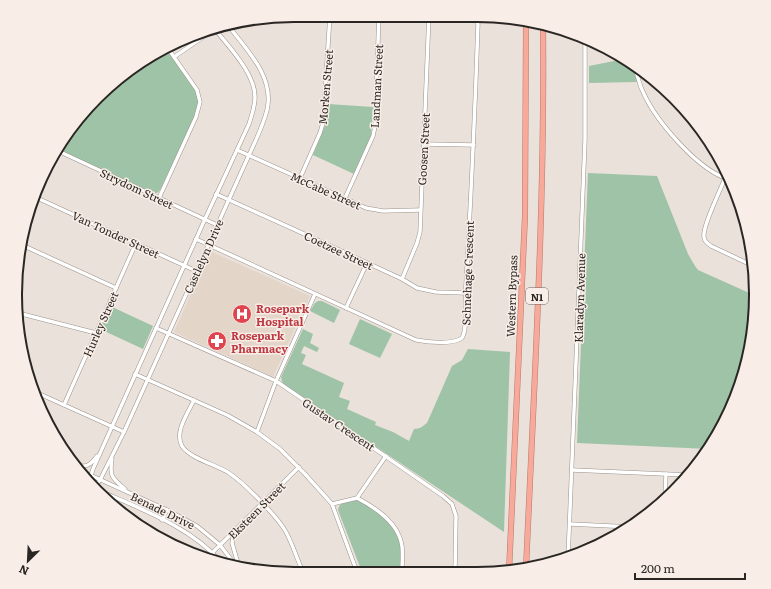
<svg xmlns="http://www.w3.org/2000/svg" width="771" height="589" viewBox="0 0 771 589" font-family="Literata,serif">
<style>
.built{fill:#e4d5c9}
.green{fill:#9ec3a7}
.lines{fill:none;stroke-linecap:round;stroke-linejoin:round}
.minor-casing{stroke:#9a928b;stroke-width:4.5}
.highway-casing{stroke:#b07b70;stroke-width:6}
.minor{stroke:#fff;stroke-width:3.5}
.highway{stroke:#f8a999;stroke-width:5}
.labels{text-anchor:middle;dominant-baseline:central;stroke-width:3;stroke-linejoin:round;paint-order:stroke}
.shield{fill:#f8eee7;stroke:#68625e;stroke-width:1}
.shield-label{font-size:10px;font-weight:bold;fill:#2a2623}
.street-label{font-size:11px;fill:#2a2623;stroke:#f8eee7}
.health-label{font-size:11px;font-weight:bold;fill:#be3a42;stroke:#f8eee7;text-anchor:start}
.rim{fill:none;stroke:#2a2623;stroke-width:2}
</style>
<rect width="100%" height="100%" fill="#eae1da"/>
<path class="built" d="M210,251L310,296L273,377L174,332Z"/>
<g class="green">
<path d="M165,48L197,91L199,99L195,117L160,190L157,193H153L64,153L62,147L69,133L97,97L155,53Z"/>
<path d="M624,59L633,64L637,82L589,83V66Z"/>
<path d="M328,104L373,107L371,136L354,174L313,155L326,123Z"/>
<path d="M588,173L657,176L688,254L695,266L698,270L756,296L751,349L735,402L709,449L577,443Z"/>
<path d="M318,301H322L340,310L334,323L310,311L315,303Z"/>
<path d="M110,306L153,326L143,349L100,329Z"/>
<path d="M360,319L392,334L380,358L349,344Z"/>
<path d="M303,329L313,334L310,343L319,348L317,352L304,346L301,353L306,355L302,364L344,383L339,397L350,401L347,409L376,422L375,425L393,432L409,441L414,429C420,429 423,426 427,423L452,366L462,360L468,349L510,352L504,532L283,385L281,377Z"/>
<path d="M352,500C368,500 393,522 399,537C404,547 401,561 401,572H362L338,510C339,503 345,502 352,500Z"/>
</g>
<g class="lines">
<g class="minor-casing">
<g id="minor">
<path d="M174,57L219,26"/>
<path d="M635,66C637,75 639,84 643,92C656,121 699,172 731,180"/>
<path d="M424,144L474,145"/>
<path d="M56,150L217,225"/>
<path d="M237,150L366,208L383,211L420,210"/>
<path d="M58,151L62,143"/>
<path d="M300,178L320,133L323,123L330,15"/>
<path d="M725,178C721,189 702,227 704,237C704,241 708,244 711,246L747,263"/>
<path d="M216,194L322,242L402,279L417,288L436,292L465,293"/>
<path d="M35,197L196,271"/>
<path d="M159,198L196,117L200,102L197,90L167,47"/>
<path d="M345,198L373,136L375,126L379,15"/>
<path d="M196,239L416,340C427,342 452,345 462,338C468,329 465,297 466,284C471,198 475,111 478,24L473,16"/>
<path d="M22,245L116,288"/>
<path d="M402,279L417,243L420,232L429,15"/>
<path d="M346,308L367,263"/>
<path d="M18,313L96,333"/>
<path d="M156,328L276,381L330,418L443,496L452,504L456,516L455,572"/>
<path d="M135,374L227,415L257,432L280,449L305,474L332,504L357,572"/>
<path d="M33,391L124,432"/>
<path d="M194,400C188,413 174,432 182,446C189,458 217,465 229,473C244,483 278,517 286,532C293,545 297,559 303,572"/>
<path d="M64,405L136,243"/>
<path d="M257,432L276,381L315,294"/>
<path d="M112,459C109,476 112,478 125,489"/>
<path d="M75,465C86,468 91,465 97,456"/>
<path d="M79,470L167,510L197,526L220,545L236,566"/>
<path d="M572,470L688,475"/>
<path d="M89,482L93,469L205,219L249,124C252,115 255,106 255,97C255,73 228,46 214,28"/>
<path d="M92,486L96,485L100,480L124,432L249,155C256,140 263,126 267,110C275,76 245,48 227,24"/>
<path d="M94,488C137,508 189,525 221,562"/>
<path d="M357,498C376,508 399,523 402,546C403,555 402,563 402,572"/>
<path d="M665,499L666,474"/>
<path d="M332,504L357,498L386,456"/>
<path d="M162,520L167,510"/>
<path d="M570,524L632,527"/>
<path d="M234,532L232,543L239,567"/>
<path d="M213,552L299,467"/>
<path d="M568,559L585,140V38"/>
</g>
</g>
<g class="highway-casing">
<g id="highway">
<path d="M526,569C534,387 545,205 543,24"/>
<path d="M509,572L525,216L526,21"/>
</g>
</g>
<use href="#minor" class="minor"/>
<use href="#highway" class="highway"/>
</g>
<defs>
<g id="hospital-disc" transform="scale(1)"><circle r="9.5" fill="#e0444e" stroke="#f8eee7"/><path d="M-5-5h3v3.5h4V-5h3V5h-3V1.5h-4V5h-3Z" fill="#fff"/></g>
<g id="pharmacy-disc" transform="scale(1)"><circle r="9.5" fill="#e0444e" stroke="#f8eee7"/><path d="M-2-6h4v4h4v4h-4v4h-4v-4h-4v-4h4Z" fill="#fff"/></g>
</defs>
<g fill-rule="evenodd">
<use href="#hospital-disc" x="242" y="314"/>
<use href="#pharmacy-disc" x="217" y="341"/>
</g>
<g class="labels">
<rect class="shield" x="526" y="288" width="22" height="16" rx="3"/>
<g class="shield-label">
<text x="537" y="296">N1</text>
</g>
<g class="street-label">
<text transform="translate(376 86) rotate(-87)">Landman Street</text>
<text transform="translate(325 87) rotate(-85)">Morken Street</text>
<text transform="translate(423 149) rotate(-87)">Goosen Street</text>
<text transform="translate(137 188) rotate(25)">Strydom Street</text>
<text transform="translate(326 190) rotate(24)">McCabe Street</text>
<text transform="translate(116 234) rotate(25)">Van Tonder Street</text>
<text transform="translate(339 250) rotate(25)">Coetzee Street</text>
<text transform="translate(203 256) rotate(-66)">Castlelyn Drive</text>
<text transform="translate(467 273) rotate(-88)">Schnehage Crescent</text>
<text transform="translate(511 296) rotate(-88)">Western Bypass</text>
<text transform="translate(579 298) rotate(-88)">Klaradyn Avenue</text>
<text transform="translate(100 324) rotate(-66)">Hurley Street</text>
<text transform="translate(339 424) rotate(34)">Gustav Crescent</text>
<text transform="translate(163 510) rotate(26)">Benade Drive</text>
<text transform="translate(256 510) rotate(-45)">Eksteen Street</text>
</g>
<g class="health-label">
<text x="256" y="308">Rosepark<tspan x="256" dy="13">Hospital</tspan></text>
<text x="231" y="335">Rosepark<tspan x="231" dy="13">Pharmacy</tspan></text>
</g>
</g>
<path d="M0 0H771V589H0ZM294 22H477A272 272 0 0 1 749 294V295A272 272 0 0 1 477 567H294A272 272 0 0 1 22 295V294A272 272 0 0 1 294 22Z" fill="#f8eee7" fill-rule="evenodd"/>
<path class="rim" d="M294 22H477A272 272 0 0 1 749 294V295A272 272 0 0 1 477 567H294A272 272 0 0 1 22 295V294A272 272 0 0 1 294 22Z"/>
<g transform="translate(28 561) rotate(204)" stroke="#f8eee7" stroke-width="3" paint-order="stroke">
<path d="M0-3L7 15L0 10L-7 15Z" fill="#2a2623"/>
<text y="-6" font-size="11" font-weight="bold" text-anchor="middle" fill="#2a2623">N</text>
</g>
<path d="M635 573v6h110v-6" fill="none" stroke="#2a2623" stroke-width="2"/>
<text x="641" y="573" font-size="12" fill="#2a2623" stroke="#f8eee7" stroke-width="3" paint-order="stroke">200 m</text>
</svg>
